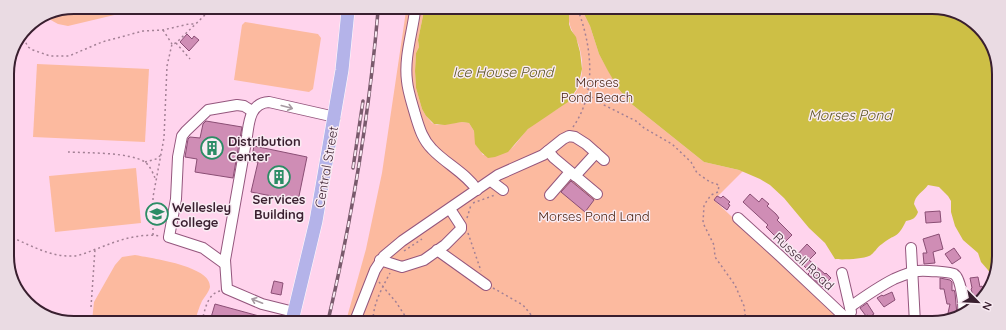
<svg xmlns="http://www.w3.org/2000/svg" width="1006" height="330" viewBox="0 0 1006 330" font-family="Quicksand,sans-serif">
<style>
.green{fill:#fcba9f}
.water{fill:#cdbf45}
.building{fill:#cf8db5;stroke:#8a4e74}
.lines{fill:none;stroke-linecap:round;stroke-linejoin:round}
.minor-casing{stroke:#94567d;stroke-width:12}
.major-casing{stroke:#fff;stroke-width:14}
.path{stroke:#a38095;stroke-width:1.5;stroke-dasharray:2 3;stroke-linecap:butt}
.minor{stroke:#fff;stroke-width:10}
.major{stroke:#b4b3e9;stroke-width:13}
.rail-casing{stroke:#795a6c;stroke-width:3.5}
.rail{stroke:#f9ebf3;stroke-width:2;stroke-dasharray:6;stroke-linecap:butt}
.oneway{stroke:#a69aa1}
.labels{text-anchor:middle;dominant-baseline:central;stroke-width:3;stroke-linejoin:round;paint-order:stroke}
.park-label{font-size:13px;fill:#441c0a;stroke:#f9ebf3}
.poi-label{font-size:13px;font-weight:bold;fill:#391f2f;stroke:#f9ebf3;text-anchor:start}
.street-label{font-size:13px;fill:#391f2f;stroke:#f9ebf3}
.water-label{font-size:14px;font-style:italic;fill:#5a5424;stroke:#f9ebf3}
.rim{fill:none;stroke:#391f2f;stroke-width:2}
</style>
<rect width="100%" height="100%" fill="#ffd4ed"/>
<g class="green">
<path d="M569,10H582L590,26L599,54L618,88L629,102L704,162L743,171L714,200L845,323L346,321L366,249L382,173L406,11H424L418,40L419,47L416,53L415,71L416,88L422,109L426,116L432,123L437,125L462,122L469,123L474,131L477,146L483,155C492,153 502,152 510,149C516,146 523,133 529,128C555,106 585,105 582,60C581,53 579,43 575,37C571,28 567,21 569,10Z"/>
<path d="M49,12H127L68,26L58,24L49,19L47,13Z"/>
<path d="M245,22L318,34L321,38L313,89L309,92L234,80L242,25Z"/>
<path d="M37,64L149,69L145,142L33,137Z"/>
<path d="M136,168L141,223L55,232L49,176Z"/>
<path d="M135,255C150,258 212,266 210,287C209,292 205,296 202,301C199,307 197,314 195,321H92L94,302L115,265L122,257Z"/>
</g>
<g class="water">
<path d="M949,9L982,30L998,61L997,273L993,278L988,270L981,262L978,253L963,240L955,226L951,212V201L948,196L939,187L928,185C923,192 915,195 914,204L918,212C916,218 912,220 906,221C897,240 895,233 882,244C877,247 874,254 869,256C863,259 841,260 835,259L825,243L809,228L784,198L770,185L760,179L739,170L704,162L629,102L618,88L608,71L599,54L590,26L582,10Z"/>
<path d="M569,10V24L571,30L576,37L580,52L582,69L578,87L568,102L528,129L508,152L495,157L488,158L481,152L475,144L474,131L469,123L462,122L445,125L434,124L426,116L422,109L416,88L415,71L416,53L419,47L418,40L424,11Z"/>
</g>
<g class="building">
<path d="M187,34L192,39L194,36L199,40L189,51L180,42Z"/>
<path d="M206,121L242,127L233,178L195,172L197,159L185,157L188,139L190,137L200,138L203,124Z"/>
<path d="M254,146L307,157L298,201L251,192L258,162L251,161Z"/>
<path d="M571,181L594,200L585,212L561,192Z"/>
<path d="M750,194L759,202L762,198L769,204L767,206L776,214L779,218L777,220L792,235L783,244L766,227L768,225L743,202Z"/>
<path d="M717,196L721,198L723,196L730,202L728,204L730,205L727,210L714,200Z"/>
<path d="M940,211L941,222L926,223L925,212Z"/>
<path d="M939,234L943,249L933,252L935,263L924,264L923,253H927L923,239Z"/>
<path d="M807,244L816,253L809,260L825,274L826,273L831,278L822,287L808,274L810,272L795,257Z"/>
<path d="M954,248L961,258L952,264L945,254Z"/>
<path d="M978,277L980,287L982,286L984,292L976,305L971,289L972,288L970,278Z"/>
<path d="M940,278L950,280L952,282V291L954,290L955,293L957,315L948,313L950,304H947L944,289H940Z"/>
<path d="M274,281L283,283L281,295L271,293Z"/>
<path d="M892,292L895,300L884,307L877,298L882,295L883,296Z"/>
<path d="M867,303L874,314L869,317L868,315L866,316L860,308Z"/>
<path d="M215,304L270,319V321H210Z"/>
</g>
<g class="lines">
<g class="minor-casing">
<g id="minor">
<path d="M415,11C412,34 404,58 407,81C408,92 412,103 415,114C419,127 422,139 432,149C446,164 466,173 477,190"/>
<path d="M548,151L554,158L597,194"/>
<path d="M575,176L596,153"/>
<path d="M491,181L503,190"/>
<path d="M550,195L570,172"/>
<path d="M738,218L780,256L851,323"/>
<path d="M911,248L915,323"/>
<path d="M437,250L486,285"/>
<path d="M380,260L402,267L424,260L445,245L461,229V226L450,209"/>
<path d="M225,264L203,248L169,237L176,199L178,157L182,136L186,131L208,110L237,105L244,106L252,111"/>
<path d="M842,273L851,312"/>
<path d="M850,307C864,297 878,287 894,279C901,276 910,272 918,271C923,270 951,272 954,274C961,278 964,305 963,313"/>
<path d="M294,312L262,304L227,289L225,260L247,136C249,122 250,103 269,102L335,117"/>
<path d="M355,321L375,270L384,256L402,241L498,175L543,155L563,139L569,136L575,137L586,144L604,160"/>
</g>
</g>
<g class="major-casing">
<path id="major" d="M292,321L316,221L342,70L348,11"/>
</g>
<g class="path">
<path d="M163,30L172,44"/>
<path d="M24,33L25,41L28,47L33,50L50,56H69L102,42L143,31L163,30L189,24H195"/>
<path d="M176,43L190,59"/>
<path d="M587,94L602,104L636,121L644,128L672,144L691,162L697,173L710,182L719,185L718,192L711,195L704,205L703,223L714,245L715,257L735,285L744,306L746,322"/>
<path d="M573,127C597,93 592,47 578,10"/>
<path d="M68,152C87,153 129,152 145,162C150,166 153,173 155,178"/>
<path d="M145,162L156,159L161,155"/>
<path d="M473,203L495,195"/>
<path d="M467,218L471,205"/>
<path d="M468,233L481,271"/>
<path d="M153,235V197L164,138L167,66L172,44L176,43L208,12"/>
<path d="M8,236C29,244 49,257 72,256C81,256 90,251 99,248C119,240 139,233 161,236"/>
<path d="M404,251L422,239"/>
<path d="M379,282L396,302L409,322"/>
<path d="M493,288L523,305L537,322"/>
<path d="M91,307L95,249"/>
<path d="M202,321C205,310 207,294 220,291"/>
<path d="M373,321C373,304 382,288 390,273"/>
<path d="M730,322L747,320L753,322"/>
</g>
<use href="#minor" class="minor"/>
<use href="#major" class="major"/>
<g class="rail-casing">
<g id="rail">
<path d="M353,168L363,101"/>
<path d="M328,321C352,218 369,117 378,11"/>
</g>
</g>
<use href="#rail" class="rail"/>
</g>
<defs><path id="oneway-shaft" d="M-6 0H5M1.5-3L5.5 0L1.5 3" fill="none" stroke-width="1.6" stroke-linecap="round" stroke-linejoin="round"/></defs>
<g class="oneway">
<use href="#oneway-shaft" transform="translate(287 107) rotate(15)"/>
<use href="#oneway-shaft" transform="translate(257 301) rotate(-158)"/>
</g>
<defs>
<g id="building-ring" transform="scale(1.15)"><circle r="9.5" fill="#f9ebf3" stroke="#2b8c65" stroke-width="1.5"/><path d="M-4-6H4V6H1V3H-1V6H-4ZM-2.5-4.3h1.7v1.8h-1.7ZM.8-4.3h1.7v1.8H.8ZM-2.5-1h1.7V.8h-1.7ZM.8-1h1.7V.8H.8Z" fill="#2b8c65"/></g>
<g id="university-ring" transform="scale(1.15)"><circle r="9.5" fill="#f9ebf3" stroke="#2b8c65" stroke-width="1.5"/><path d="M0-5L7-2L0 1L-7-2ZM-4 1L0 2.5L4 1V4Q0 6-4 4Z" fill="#2b8c65"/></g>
</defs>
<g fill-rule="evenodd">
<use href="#building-ring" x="212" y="148"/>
<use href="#building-ring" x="279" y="177"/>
<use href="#university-ring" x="157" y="214"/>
</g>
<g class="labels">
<g class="park-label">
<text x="597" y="82">Morses<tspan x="597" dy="15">Pond Beach</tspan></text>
<text x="594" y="216">Morses Pond Land</text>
</g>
<g class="poi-label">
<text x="228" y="141">Distribution<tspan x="228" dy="15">Center</tspan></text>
<text x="279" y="199" text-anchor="middle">Services<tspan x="279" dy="15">Building</tspan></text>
<text x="172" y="207">Wellesley<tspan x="172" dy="15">College</tspan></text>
</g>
<g class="street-label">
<text transform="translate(326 167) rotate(-80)">Central Street</text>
<text transform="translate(804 261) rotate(43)">Russell Road</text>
</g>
<g class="water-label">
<text x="503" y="72">Ice House Pond</text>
<text x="850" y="115">Morses Pond</text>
</g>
</g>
<path d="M0 0H1006V330H0ZM74 14H932A60 60 0 0 1 992 74V256A60 60 0 0 1 932 316H74A60 60 0 0 1 14 256V74A60 60 0 0 1 74 14Z" fill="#eadbe3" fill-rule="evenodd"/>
<path class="rim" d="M74 14H932A60 60 0 0 1 992 74V256A60 60 0 0 1 932 316H74A60 60 0 0 1 14 256V74A60 60 0 0 1 74 14Z"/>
<g transform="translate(978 302) rotate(114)" stroke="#f9ebf3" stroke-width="3" paint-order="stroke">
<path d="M0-3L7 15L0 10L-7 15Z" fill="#391f2f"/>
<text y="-6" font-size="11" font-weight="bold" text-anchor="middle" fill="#391f2f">N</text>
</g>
</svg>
